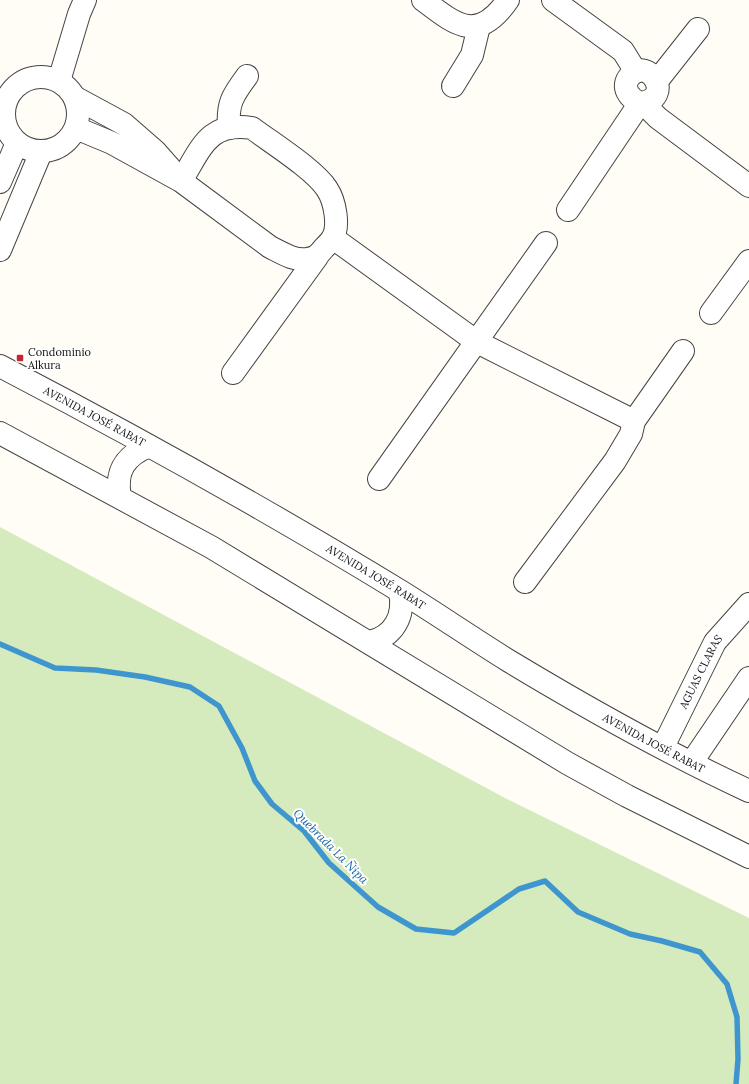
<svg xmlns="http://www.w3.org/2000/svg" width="749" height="1084" viewBox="0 0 749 1084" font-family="Lora,serif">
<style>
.green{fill:#d5ebbd}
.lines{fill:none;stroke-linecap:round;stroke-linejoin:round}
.stream{stroke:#3f96cf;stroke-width:5.5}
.minor-casing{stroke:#444;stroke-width:24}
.minor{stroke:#fff;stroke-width:22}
.poi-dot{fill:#c4262e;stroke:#fff;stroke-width:1.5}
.labels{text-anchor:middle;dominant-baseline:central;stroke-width:4;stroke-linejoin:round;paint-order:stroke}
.poi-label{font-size:11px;fill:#111;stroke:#fff;text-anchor:start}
.street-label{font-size:11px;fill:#111;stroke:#fff}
.water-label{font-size:12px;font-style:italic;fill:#1768a6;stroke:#fff}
</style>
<rect width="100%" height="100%" fill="#fffdf5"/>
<path class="green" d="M0,527L505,798L749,918V1084H0Z"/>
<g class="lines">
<path class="stream" d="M0,644L55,668L96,670L145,677L190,687L219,706L242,748L255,781L272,804L304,831L329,863L378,907L416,929L454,933L519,889L545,881L578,912L630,934L662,941L700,952L727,984L737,1017L738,1059L736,1084"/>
<g class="minor-casing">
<g id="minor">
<path d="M423,0C457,26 478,43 508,0"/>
<path d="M553,0L623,51L636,72"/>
<circle cx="41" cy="114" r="37"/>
<path d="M59,81L79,14L85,0"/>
<path d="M657,81L698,29"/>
<path d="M453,86L472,55L479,26"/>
<path d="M76,98L124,124L155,151L170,168"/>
<path d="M648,102L652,112L658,118L749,186"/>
<path d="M76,128L112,143L181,181L270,247C282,253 294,261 307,259C316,258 319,254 324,248C327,245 330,242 332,239C340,227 335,201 327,189C315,170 272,143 252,128C208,121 201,149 181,181"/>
<path d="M229,128C227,103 233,95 247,76"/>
<path d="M0,182L17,143"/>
<path d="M568,210L640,103C676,99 649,55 630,76C620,87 630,99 640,103"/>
<path d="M333,238L477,342L634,421"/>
<path d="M0,250L41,152"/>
<path d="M711,313L749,261"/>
<path id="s1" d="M0,366C136,437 269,511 400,591C437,614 472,638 509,661C587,708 667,753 749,791"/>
<path d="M233,373L317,257"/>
<path d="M0,433L211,547L567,763L627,796L749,857"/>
<path d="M379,479L546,243"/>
<path d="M120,497C115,471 125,456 149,446"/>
<path d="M525,582L615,461L631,434L634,421L683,351"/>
<path d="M370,642C394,636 405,616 400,592"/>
<path id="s2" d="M663,747L715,642L749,604"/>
<path d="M692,762L749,678"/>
</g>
</g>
<use href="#minor" class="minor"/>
</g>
<rect class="poi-dot" x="16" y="354" width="8" height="8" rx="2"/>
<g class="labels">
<g class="poi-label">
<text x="28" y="352">Condominio<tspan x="28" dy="13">Alkura</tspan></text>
</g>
<g class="street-label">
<text stroke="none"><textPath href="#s1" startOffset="107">AVENIDA JOSÉ RABAT</textPath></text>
<text stroke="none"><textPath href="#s1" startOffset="431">AVENIDA JOSÉ RABAT</textPath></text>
<text stroke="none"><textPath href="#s2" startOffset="84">AGUAS CLARAS</textPath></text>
<text stroke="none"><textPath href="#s1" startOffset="755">AVENIDA JOSÉ RABAT</textPath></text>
</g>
<g class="water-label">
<text transform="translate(331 846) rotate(45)">Quebrada La Ñipa</text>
</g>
</g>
</svg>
